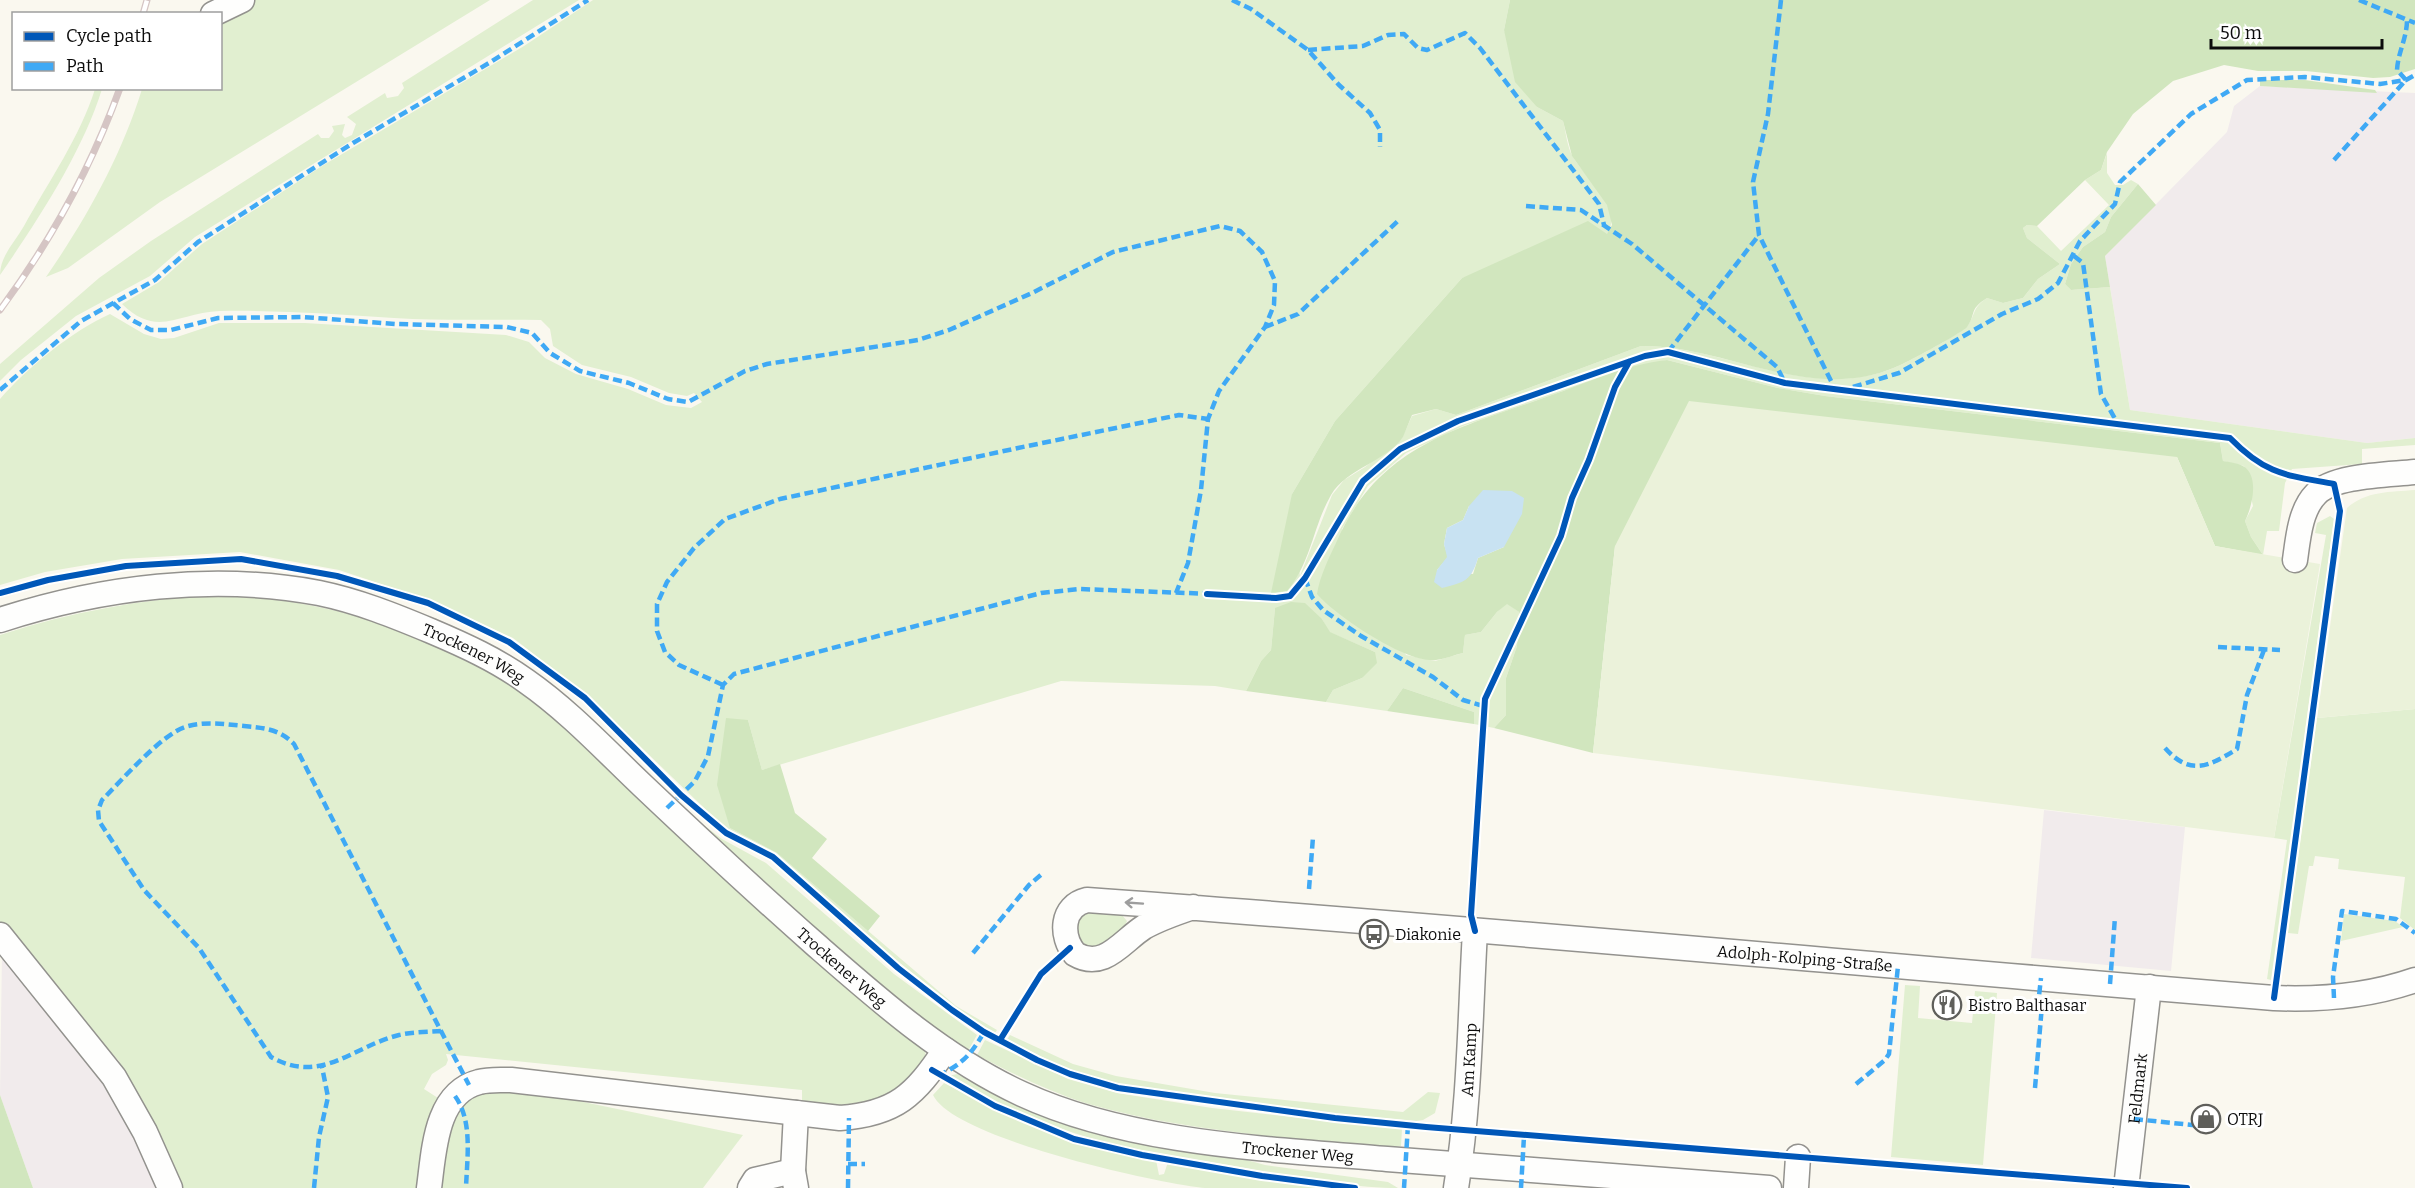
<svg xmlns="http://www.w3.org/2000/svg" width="2415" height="1188" viewBox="0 0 2415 1188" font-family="Bitter,serif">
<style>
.industrial{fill:#f1ebec}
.green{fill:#e1efd0}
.forest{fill:#d1e6be;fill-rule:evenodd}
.pitch{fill:#ebf2da}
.water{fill:#c8e2f2}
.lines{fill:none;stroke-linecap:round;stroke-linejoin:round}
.minor-casing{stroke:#93928e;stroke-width:27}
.minor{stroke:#fefefd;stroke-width:24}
.rail-casing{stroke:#d5c5c4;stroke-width:7}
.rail{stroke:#fff;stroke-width:4.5;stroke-dasharray:14;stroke-linecap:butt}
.quiet{stroke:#3fa9f5;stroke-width:4.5;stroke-dasharray:9 4.5;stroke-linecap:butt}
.cycleway-casing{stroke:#fff;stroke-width:10}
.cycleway{stroke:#0057b8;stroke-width:6}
.oneway{stroke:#9d9d9d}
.labels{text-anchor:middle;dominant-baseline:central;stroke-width:6;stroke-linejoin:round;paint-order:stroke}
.street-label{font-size:16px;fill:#0c0c0c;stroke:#fff}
.poi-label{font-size:16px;fill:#0c0c0c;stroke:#fff;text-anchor:start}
</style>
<rect width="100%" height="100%" fill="#faf8ef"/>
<g class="industrial">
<path d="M2260,86L2415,93V438L2367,443L2130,410L2105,256L2227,132L2234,106Z"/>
<path d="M2044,810L2185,827L2171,971L2031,958Z"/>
<path d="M2,951L101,1073L163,1188H33L0,1095Z"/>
</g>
<g class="green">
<path d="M252,0H490L160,202L68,268L46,277C86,219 121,157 142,89L220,88L221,15Z"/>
<path d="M533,0H579L195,237L150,276L76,316L21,360L0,381V364L99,278L151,241L318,134L321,138H329L334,131L332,126L345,124L342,135L345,138L352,135L356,124L347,117L385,93L387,98L398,96L404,88L402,83Z"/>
<path d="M593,0H1510L1504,30L1537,107L1563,121C1566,132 1567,147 1573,157C1586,179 1622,205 1608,234L1462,278L1335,421L1292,494L1300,576L1332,495L1344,480L1365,467L1402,438L1412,416L1436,409L1456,415L1641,346C1724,345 1811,403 1896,367C1906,363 1962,333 1967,326C1977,313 1971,309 1987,298L2003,303L2023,298L2038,279L2060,264L2027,238L2023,228L2027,225L2037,226L2061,251L2109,205L2085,180L2101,170L2107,153V173L2115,185H2123L2131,180L2138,184L2111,217L2105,232L2083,247L2071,264L2065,284L2071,290L2110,287L2130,410L2367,443L2415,438V445L2362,449V464L2292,469L2285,483L2279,531H2267L2263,555L2251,537L2245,521L2253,506L2244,466L2223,461L2220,443L1825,396L1778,388L1667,360L1618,372L1463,426L1406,453L1368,486L1342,529L1406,655L1435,661L1463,653L1465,635L1481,632L1497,612L1507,603L1519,612L1517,646L1506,678V715L1494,728L1474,724V712L1403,688L1387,711L1326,702L1333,690L1362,678L1375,652L1329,632L1322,619L1275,608L1271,650L1261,661L1246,691L1215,686L1061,681L762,770L748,720L730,828L777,853L956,1006L997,1030L995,1033L954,1008L902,967L774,855L728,831L588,696L513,638L429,600L339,570L240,552L122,559L45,572L0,585V399C27,368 72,331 110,314L144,334L161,339L174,338L219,323H305L506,335L529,342L545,358L576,374L628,389L666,405L691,408L702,402L694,393L687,396L669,393L631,377L582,365L553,346L550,329L541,320C493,319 443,321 394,318C336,314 279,310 220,311C179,312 158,339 122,304L159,282L202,244L225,229L322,166L524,46Z"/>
<path d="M95,89H102C82,153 38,220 0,275C0,256 15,242 24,226C49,181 80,137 95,89Z"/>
<path d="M2330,516L2334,519L2271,980L2267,979L2287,840L2274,838L2326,535L2315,533L2317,523Z"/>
<path d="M215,595C338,598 463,641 559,718C611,760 653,813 701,858C773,925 849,987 925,1050L926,1061L913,1082L865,1109L802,1106V1090L446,1054L448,1060L446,1065L432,1074L424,1089L438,1098L440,1108L423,1188H176L119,1061L62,1000L0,924V635C71,612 141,599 215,595Z"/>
<path d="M2415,709V930L2400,918L2405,877L2338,869L2339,859L2315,856L2313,866H2309L2298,934L2288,933L2317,718Z"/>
<path d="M705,826L722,839L766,863L894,974L977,1035L968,1051L880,988L703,828Z"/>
<path d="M1092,912L1121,914L1127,921L1122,932L1095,949C1080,944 1069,931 1081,916Z"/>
<path d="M2344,914L2395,921L2403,927L2341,941Z"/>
<path d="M1905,985L1920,986L1918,1018L1972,1023L1975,991L1997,993L1983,1165L1891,1157Z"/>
<path d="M1010,1035L1073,1064L1116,1076L1215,1093L1403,1112L1428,1092L1440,1093L1435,1113L1423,1120L1416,1121L1336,1114L1118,1085L1071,1071L1007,1040Z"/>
<path d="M985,1040L1068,1079L1117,1093L1212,1108L1402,1129L1401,1146C1366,1150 1326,1143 1292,1139C1223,1131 1152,1123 1085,1103C1048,1091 1011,1073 977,1055Z"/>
<path d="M957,1074L983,1087L1265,1165L1388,1182L1398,1188C1351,1188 1287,1176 1240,1167C1184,1157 1128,1151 1074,1133C1029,1118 986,1098 944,1077Z"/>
<path d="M944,1083C1012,1119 1080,1148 1156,1160L1159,1175L1164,1174L1168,1162L1323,1188C1284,1188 1243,1188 1205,1188C1155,1183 953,1138 933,1095Z"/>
<path d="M511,1087L743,1135L703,1188H435L447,1123L472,1095Z"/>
</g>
<g class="forest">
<path d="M1510,0H2415V69L2390,77L2373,78L2306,71H2258L2224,65L2173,81L2133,114L2107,152L2101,170L2085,180L2037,226L2027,225L2023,228L2027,238L2060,264L2038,279L2023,298L2003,303L1987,298C1968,310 1977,313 1967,327C1962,333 1906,363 1896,367C1809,404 1727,345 1641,346L1456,415L1436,409L1412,415C1409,422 1406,430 1403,437C1387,461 1346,469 1331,495C1313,526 1311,563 1287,591L1271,593L1292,494L1335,421L1462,278L1588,221L1607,234L1612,225L1607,205L1572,156L1563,121L1537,107L1515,82L1504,30Z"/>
<path d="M2267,80H2305L2375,90L2377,93L2260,86V81Z"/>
<path d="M2138,184L2156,205L2105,256L2110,287L2071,290L2065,284L2071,264L2083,247L2105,232L2111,217Z"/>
<path d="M1667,360L1778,388L1825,396L2220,443L2223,461C2229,462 2237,463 2243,466C2260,476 2252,507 2245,521L2251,537L2263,555L2215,546L2177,457L1615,546L1593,753L1494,728L1506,715V678L1517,646L1519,612L1507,604L1497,612L1481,632L1465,635L1463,653C1454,655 1445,659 1436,660C1407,664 1336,616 1317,594C1320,576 1328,560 1336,543C1378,445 1457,429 1549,396C1587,383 1627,364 1667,360ZM1469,506L1504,547L1478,558L1473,574L1437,570L1448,557L1444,544L1447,528L1463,520Z"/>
<path d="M1291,602L1305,603L1322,619L1330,632L1375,652L1377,663L1362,678L1333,690L1326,702L1246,691L1261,661L1271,650L1275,608Z"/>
<path d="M1403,688L1474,712V724L1387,711Z"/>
<path d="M726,718L748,720L762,770L780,764L795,813L827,839L812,858L880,916L868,931L777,853L730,828L717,785Z"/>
<path d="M0,1095L33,1188H0Z"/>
</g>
<g class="pitch">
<path d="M1689,401L2177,457L2215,546L2320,564L2274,838L1593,753L1615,546Z"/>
<path d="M2415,490V709L2317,718L2347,508C2366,491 2390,492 2415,490Z"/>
</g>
<path class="water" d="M1483,490L1512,491L1524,498L1522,514L1504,547L1478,558C1471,581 1465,582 1442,588L1434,582L1437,570L1447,557L1444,544L1447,528L1463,520L1469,506Z"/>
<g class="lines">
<g class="minor-casing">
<g id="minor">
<path d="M213,14L242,0"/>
<path d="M2295,560C2298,539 2300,510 2316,494C2334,475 2389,475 2415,472"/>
<path id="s1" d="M0,620C102,587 214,573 319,593C358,601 395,616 431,631C464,645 497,660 526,681C569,711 605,750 643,786C700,840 757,893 816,945C880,1001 944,1058 1022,1094C1130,1144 1270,1149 1387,1159C1515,1169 1642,1178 1769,1188"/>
<path id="s2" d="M1193,907C1175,913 1160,918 1144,927C1122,941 1104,971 1075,954C1060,936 1061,906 1087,900C1483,928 1879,966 2274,998C2323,1000 2369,996 2415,980"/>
<path d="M0,935L114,1077L145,1132L170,1188"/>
<path d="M796,1113L793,1171L796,1188"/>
<path d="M429,1188C434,1152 435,1093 479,1082C489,1079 500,1080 511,1080L840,1118C896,1114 915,1095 945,1050"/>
<path d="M750,1188L755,1180L793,1171"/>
<path id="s3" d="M1456,1188C1470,1102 1470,1017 1475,931"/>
<path d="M1796,1188L1798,1157"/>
<path id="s4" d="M2126,1188L2149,987"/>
</g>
</g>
<use href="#minor" class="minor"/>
<g class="rail-casing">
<g id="rail">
<path d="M143,14L147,0"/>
<path d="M0,310C51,241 91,168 120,88"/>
</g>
</g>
<use href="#rail" class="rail"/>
<g class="quiet">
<path d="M1232,0L1251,9L1308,50L1339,85L1370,113L1380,130V147"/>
<path d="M1781,0L1768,114L1753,182L1759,235L1835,389"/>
<path d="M2359,0L2415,23"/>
<path d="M1308,50L1363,46L1388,35L1404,34L1418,48L1427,50L1465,33L1480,48L1599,204L1604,225"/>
<path d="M2334,160L2406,80L2397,70C2398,52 2407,38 2407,20"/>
<path d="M1526,206L1581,210L1632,244L1777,367L1785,383"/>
<path d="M2074,256L2083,263L2101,394L2118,424"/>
<path d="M113,303L130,319L151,330H171L218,318L303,317L395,324L507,327L532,333L550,353L580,371L629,383L668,399L688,402L745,371L767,364L918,340L949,330L1032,293L1113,252L1220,226L1240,231L1262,252L1275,281L1274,305L1265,327L1219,391L1208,419L1201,490L1188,563L1176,593"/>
<path d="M1265,327L1298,314L1399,220"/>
<path d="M1668,352L1759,235"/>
<path d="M1853,387L1899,373L2002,314L2038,299L2058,283L2080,241L2115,204L2120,182L2191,114L2247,80L2305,77L2380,84L2406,80L2415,75"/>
<path d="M0,390L81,321L155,280L198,242L353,143L489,63L588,0"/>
<path d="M1305,578L1312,597L1323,610L1361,636L1433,677L1463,700L1483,706"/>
<path d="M2218,647L2280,650"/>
<path d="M723,685L679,665L665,652L657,631V604L667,582L694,548L725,519L780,499L1018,448L1179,415L1208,419"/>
<path d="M2165,748C2190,776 2208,767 2237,749L2247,695L2264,650"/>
<path d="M667,808L695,781L708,756L723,685L734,674L1041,593L1080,589L1213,594"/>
<path d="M1309,889L1313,837"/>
<path d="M973,953L1029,885L1042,874"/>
<path d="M2110,984L2115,917"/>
<path d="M2334,998L2333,977L2342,911L2396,919L2415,933"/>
<path d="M441,1031C428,1032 412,1032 399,1035C351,1047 322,1085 271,1057L199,948L144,890L99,821L98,810L102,800C121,781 161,735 185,727C204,721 224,724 244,726C265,728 279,729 294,744L441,1031L469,1085"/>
<path d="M938,1076C962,1064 971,1055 984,1032"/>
<path d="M1856,1084L1885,1060L1889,1054L1898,966"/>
<path d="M2035,1088L2042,1005L2039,996L2041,978"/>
<path d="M455,1096C473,1121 467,1158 466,1188"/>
<path d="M2134,1119L2202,1126"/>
<path d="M848,1164H865"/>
<path d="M314,1188L319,1137L328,1097L322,1067"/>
<path d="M848,1188L849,1118"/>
<path d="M1404,1188L1408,1125"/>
<path d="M1521,1188L1524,1136"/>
</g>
<g class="cycleway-casing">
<g id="cycleway">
<path d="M0,593L48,580L126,566L241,559L337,576L428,603L509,642L585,698L681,795L726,833L773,857L898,968L952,1010L984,1032L1037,1060L1070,1074L1118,1088L1335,1118L1426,1127L2187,1188"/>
<path d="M1207,594L1276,598L1290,596L1305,578L1363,481L1400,449L1458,421L1645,356L1668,352L1785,383L2230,438C2266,475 2286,475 2334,484L2340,511L2274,998"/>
<path d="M1475,931L1471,915L1485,699L1561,536L1572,498L1589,460L1615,387L1629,362"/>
<path d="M1000,1040L1041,974L1070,948"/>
<path d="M932,1070L995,1106L1074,1139L1142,1155L1262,1176L1355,1188"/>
</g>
</g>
<use href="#cycleway" class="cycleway"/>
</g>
<defs><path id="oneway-shaft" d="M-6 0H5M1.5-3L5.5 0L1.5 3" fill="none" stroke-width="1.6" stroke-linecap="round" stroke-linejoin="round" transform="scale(1.5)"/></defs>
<use class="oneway" href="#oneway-shaft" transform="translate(1134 903) rotate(-176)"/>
<defs>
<g id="bus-ring" transform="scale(1.5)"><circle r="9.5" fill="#fff" stroke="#5f5f5b" stroke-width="1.5"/><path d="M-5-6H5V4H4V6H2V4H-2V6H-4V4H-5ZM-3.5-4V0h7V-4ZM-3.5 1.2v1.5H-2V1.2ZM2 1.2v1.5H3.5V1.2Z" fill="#5f5f5b"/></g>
<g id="restaurant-ring" transform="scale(1.5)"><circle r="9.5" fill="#fff" stroke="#5f5f5b" stroke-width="1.5"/><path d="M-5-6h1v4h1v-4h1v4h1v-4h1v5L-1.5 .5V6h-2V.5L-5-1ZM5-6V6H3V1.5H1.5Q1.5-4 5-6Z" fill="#5f5f5b"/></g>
<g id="shop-ring" transform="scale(1.5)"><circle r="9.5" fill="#fff" stroke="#5f5f5b" stroke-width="1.5"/><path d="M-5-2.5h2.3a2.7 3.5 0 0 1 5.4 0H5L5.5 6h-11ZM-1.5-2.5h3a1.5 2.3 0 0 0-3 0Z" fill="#5f5f5b"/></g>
</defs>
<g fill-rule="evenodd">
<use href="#bus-ring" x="1374" y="934"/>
<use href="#restaurant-ring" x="1947" y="1005"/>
<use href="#shop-ring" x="2206" y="1119"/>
</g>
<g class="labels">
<g class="street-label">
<text stroke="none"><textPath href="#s1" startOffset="490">Trockener Weg</textPath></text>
<text stroke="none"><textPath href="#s2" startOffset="920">Adolph-Kolping-Straße</textPath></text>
<text stroke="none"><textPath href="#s1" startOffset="976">Trockener Weg</textPath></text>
<text stroke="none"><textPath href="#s3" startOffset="129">Am Kamp</textPath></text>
<text stroke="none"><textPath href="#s4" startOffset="100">Feldmark</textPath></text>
<text stroke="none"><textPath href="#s1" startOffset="1480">Trockener Weg</textPath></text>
</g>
<g class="poi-label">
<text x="1395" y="934">Diakonie</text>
<text x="1968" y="1005">Bistro Balthasar</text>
<text x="2227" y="1119">OTRJ</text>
</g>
</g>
<rect x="12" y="12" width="210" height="78" fill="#ffffff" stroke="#9e9e9e" stroke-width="1.5"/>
<rect x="24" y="32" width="30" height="9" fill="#0057b8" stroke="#9e9e9e" stroke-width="1.5"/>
<text x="66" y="42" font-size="18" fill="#0c0c0c">Cycle path</text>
<rect x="24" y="62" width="30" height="9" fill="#3fa9f5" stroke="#9e9e9e" stroke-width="1.5"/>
<text x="66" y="72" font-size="18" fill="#0c0c0c">Path</text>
<path d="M2211 39v9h171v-9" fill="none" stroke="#0c0c0c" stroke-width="3"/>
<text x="2220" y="39" font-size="18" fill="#0c0c0c" stroke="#ffffff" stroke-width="4.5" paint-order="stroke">50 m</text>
</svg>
